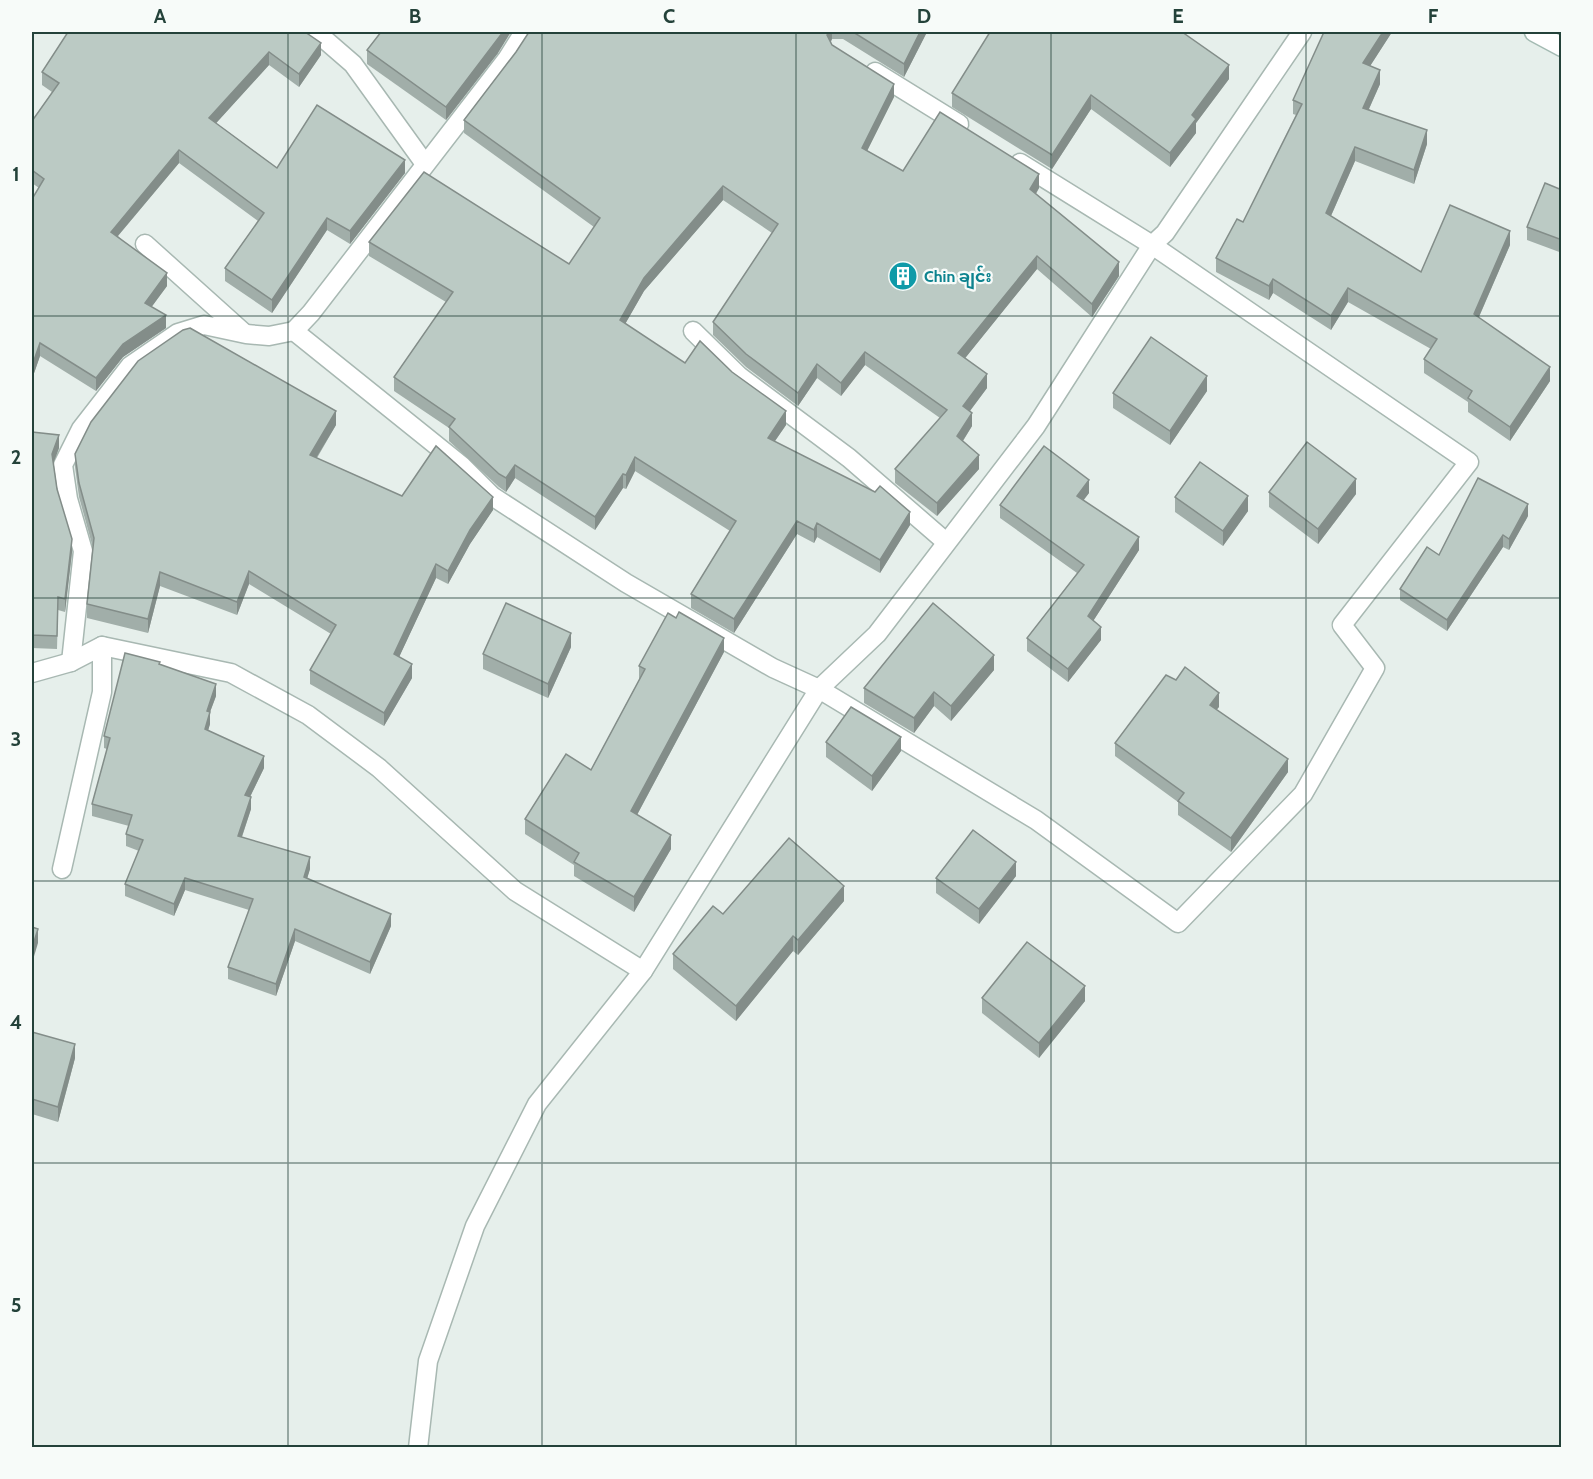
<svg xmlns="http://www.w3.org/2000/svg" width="1593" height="1479" viewBox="0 0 1593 1479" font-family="Cabin,'Noto Sans Myanmar',sans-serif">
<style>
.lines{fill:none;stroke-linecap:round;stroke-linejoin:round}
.lane-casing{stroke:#a8b8b2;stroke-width:21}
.street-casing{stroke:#a8b8b2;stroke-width:21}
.secondary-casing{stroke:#a4bbb3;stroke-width:21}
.lane{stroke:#fff;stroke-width:18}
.street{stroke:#fff;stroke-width:18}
.secondary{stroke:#fff;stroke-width:18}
.wall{fill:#a1aea9}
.shaded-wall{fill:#838d89}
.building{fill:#bbcac4;stroke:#838d89;stroke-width:1.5}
.grid{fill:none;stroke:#24423a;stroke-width:1.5;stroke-opacity:0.55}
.labels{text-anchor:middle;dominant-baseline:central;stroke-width:4.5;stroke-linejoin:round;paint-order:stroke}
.culture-label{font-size:16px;font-weight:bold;fill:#0d838f;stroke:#f7fbf9;text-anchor:start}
.neatline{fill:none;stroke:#24423a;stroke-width:2}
.grid-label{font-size:20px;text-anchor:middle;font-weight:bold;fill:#24423a}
</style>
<rect width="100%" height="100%" fill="#e6efeb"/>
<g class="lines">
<g class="lane-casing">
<path id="lane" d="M62,869L102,692V646"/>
</g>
<g class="street-casing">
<g id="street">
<path d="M316,32L353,64L425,164"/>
<path d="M875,72L959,124"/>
<path d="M1020,163L1152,245L1469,462L1342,625L1375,668L1303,794L1178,923L1036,820L819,689L877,634L1036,426L1152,245L1165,233L1302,32"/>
<path d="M145,244L244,333"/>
<path d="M693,331L739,376L849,458L946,542"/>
<path d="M71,662L83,551L68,499L63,465L81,429L130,366L178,333L204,325L246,334L269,336L294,331"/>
<path d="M32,673L71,662L102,646L231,673L308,715L379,768L515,891L643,971"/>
<path d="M418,1448L428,1361L475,1226L537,1104L643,971L819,689L773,668L626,583L492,496L462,466L294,331L311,313L507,59L524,32"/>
</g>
</g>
<g class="secondary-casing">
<path id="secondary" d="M1534,32L1562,47"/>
</g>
<use href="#lane" class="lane"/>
<use href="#street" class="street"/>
<use href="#secondary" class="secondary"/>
</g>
<g class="wall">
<path d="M68,32L321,55L299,87L269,65L216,123L277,168L405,173L350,244L327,230L272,313L225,281V268L258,221L179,163L118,236L167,286L151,307L166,328L123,357L96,391L40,356L32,379V199L39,188L32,183V121L52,92L42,85V72Z"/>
<path d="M529,32H927L904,77L843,39H832L831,42L832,45L894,97L867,151L903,171L1039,188L1036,194L1119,276L1092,317L1037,269L965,358L987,388L970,411L972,426L963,441L979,469L937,516L895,483V469L940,418L865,365L841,396L817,378L798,406L746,367L713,335V322L772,233L723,200L644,291L625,324L685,363L786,425L775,441L910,525L880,573L817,537L814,543L797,534L734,633L691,608V594L730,531L635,471L626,489L623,488L595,530L515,478L506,492L499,487L449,441V428L394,391V377L446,302L369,256V242L569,264L594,227L464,133V120L516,52Z"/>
<path d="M1392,32L1370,66L1380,84L1369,109L1427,144L1414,184L1355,161L1331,216L1421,272L1510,245L1479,317L1550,381L1510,441L1468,412V402L1424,373V359L1431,349L1348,302L1331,330L1273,293L1269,300L1216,272V258L1243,222L1296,115L1293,114V100Z"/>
<path d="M367,50L498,53L446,120L367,64Z"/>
<path d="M1229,79L1196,123V133L1170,167L1091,109L1052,169L952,107V93Z"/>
<path d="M1562,190V253L1527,240V227Z"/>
<path d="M1207,391L1170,445L1113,408V393Z"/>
<path d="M336,425L317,458L402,496L493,510L470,544L448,584L436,578L399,657L412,678L384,726L310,684V670L331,634L249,584L237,615L160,586L148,633L87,618V604L93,548L79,497L75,467V454Z"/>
<path d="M32,432L59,448L53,463L57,489L72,552L65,612L58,610L57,649L32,648Z"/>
<path d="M1269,492L1356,494L1318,544L1269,507Z"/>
<path d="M1089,493L1083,500L1139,550L1093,621L1101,640L1068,682L1027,651V638L1077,573L1000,518V505Z"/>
<path d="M1175,497L1248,511L1223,546L1175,512Z"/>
<path d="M1528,516L1509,550L1503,547L1447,631L1400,600V589L1439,555Z"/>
<path d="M571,647L548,698L483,669V654Z"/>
<path d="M724,652L637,815L671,849L634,912L574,876V865L525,834V819L591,770L639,680V666Z"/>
<path d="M160,664L216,696L210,712V724L208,730L264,768L250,797L251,809L242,837L310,869L307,878L391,926L370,974L295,941L276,996L228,979V967L249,910L185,890L174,916L125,896V884L139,851L126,846V834L129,826L92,816V804L107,749L104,748V736Z"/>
<path d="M994,670L951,721L934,706L914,733L864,703V688Z"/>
<path d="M1219,707L1216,709L1288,772L1231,852L1178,815V802L1115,756V743Z"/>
<path d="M826,742L901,751L872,791L826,757Z"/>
<path d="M1016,876L979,924L936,893V878Z"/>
<path d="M844,901L798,955L793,951L736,1021L673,969V954L723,914Z"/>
<path d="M982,998L1085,1001L1039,1058L982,1013Z"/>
<path d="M32,1032L75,1058L58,1122L32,1114Z"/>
</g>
<g class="shaded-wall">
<path d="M503,32H511L498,53L446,120V107Z"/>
<path d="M829,32H832V39L827,48V35Z"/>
<path d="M920,32H927L904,77V64Z"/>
<path d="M1383,32H1392L1363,77V63Z"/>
<path d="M321,43V55L299,87V74Z"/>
<path d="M269,52V65L209,131V118Z"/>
<path d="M1229,65V79L1196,123V133L1170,167V153L1192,115Z"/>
<path d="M1380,70V84L1363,122V108Z"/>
<path d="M894,84V97L862,161V148Z"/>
<path d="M1091,95V109L1052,169V155Z"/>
<path d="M1427,130V144L1414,184V170Z"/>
<path d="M1355,147V161L1326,227V213Z"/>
<path d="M179,150V163L111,244V232Z"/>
<path d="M405,160V173L350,244V231Z"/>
<path d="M1039,174V188L1030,203V189Z"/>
<path d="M723,186V200L644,291L620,333V320L644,278Z"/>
<path d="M327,218V230L272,313V300Z"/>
<path d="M1510,231V245L1474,328V314Z"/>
<path d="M1037,256V269L958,367V353Z"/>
<path d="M1119,262V276L1092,317V304Z"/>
<path d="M167,273V286L145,316V303Z"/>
<path d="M1273,279V293L1269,300V286Z"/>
<path d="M1348,288V302L1331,330V316Z"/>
<path d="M166,315V328L123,357L96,391V378L123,344Z"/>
<path d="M40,343V356L32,379V366Z"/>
<path d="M865,352V365L841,396V383Z"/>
<path d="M817,364V378L798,406V393Z"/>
<path d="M1550,367V381L1510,441V427Z"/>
<path d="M987,374V388L963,420V406Z"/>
<path d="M1207,376V391L1170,445V431Z"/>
<path d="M336,411V425L310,468V455Z"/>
<path d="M786,411V425L768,451V438Z"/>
<path d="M972,413V426L957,450V436Z"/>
<path d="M59,435V448L52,467V454Z"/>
<path d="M979,455V469L937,516V503Z"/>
<path d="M635,457V471L626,489V475Z"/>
<path d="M515,465V478L506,492V478Z"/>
<path d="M623,474V488L595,530V517Z"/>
<path d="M1356,479V494L1318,544V529Z"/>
<path d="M1089,480V493L1077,509V496Z"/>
<path d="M1248,496V511L1223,546V531Z"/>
<path d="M493,497V510L470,544L448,584V571L470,530Z"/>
<path d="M1528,504V516L1509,550V539Z"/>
<path d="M910,512V525L880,573V560Z"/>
<path d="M797,521V534L734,633V619Z"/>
<path d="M817,523V537L814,543V530Z"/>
<path d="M1503,535V547L1447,631V620Z"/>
<path d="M1139,537V550L1088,629V616Z"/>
<path d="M72,539V552L65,612V599Z"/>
<path d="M436,564V578L394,668V654Z"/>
<path d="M249,571V584L237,615V602Z"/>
<path d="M160,572V586L148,633V619Z"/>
<path d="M1101,627V640L1068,682V669Z"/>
<path d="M571,633V647L548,698V684Z"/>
<path d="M724,638V652L631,826V811Z"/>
<path d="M994,655V670L951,721V706Z"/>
<path d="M412,664V678L384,726V713Z"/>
<path d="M216,684V696L210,712V724L205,741L207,711Z"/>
<path d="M934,692V706L914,733V718Z"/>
<path d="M1219,693V707L1210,718V705Z"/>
<path d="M901,737V751L872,791V776Z"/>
<path d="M264,756V768L245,807V795Z"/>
<path d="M1288,759V772L1231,852V838Z"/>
<path d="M251,797V809L238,848V836Z"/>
<path d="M671,835V849L634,912V897Z"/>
<path d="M310,857V869L304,889V877Z"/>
<path d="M1016,862V876L979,924V909Z"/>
<path d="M185,878V890L174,916V904Z"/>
<path d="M844,886V901L798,955V940Z"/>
<path d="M391,914V926L370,974V962Z"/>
<path d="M38,929V943L32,963V948Z"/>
<path d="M295,929V941L276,996V984Z"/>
<path d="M793,936V951L736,1021V1006Z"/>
<path d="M1085,986V1001L1039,1058V1043Z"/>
<path d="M75,1044V1058L58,1122V1107Z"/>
</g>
<g class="building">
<path d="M68,32H305L321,43L299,74L269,52L209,118L277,168L317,105L405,160L350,231L327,218L272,300L225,268L264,213L179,150L111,232L167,273L145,303L166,315L123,344L96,378L40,343L32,366V199L44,179L32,170V121L59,83L42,72Z"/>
<path d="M381,32H503L446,107L367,50Z"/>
<path d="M529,32H829L827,35L832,45L894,84L862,148L903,171L940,112L1039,174L1030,189L1119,262L1092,304L1037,256L958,353L987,374L963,406L972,413L957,436L979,455L937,503L895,469L947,410L865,352L841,383L817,364L798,393L746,354L713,322L778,224L723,186L644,278L620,320L685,363L700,341L732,372L786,411L768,438L875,492L880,486L910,512L880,560L817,523L814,530L797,521L734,619L691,594L736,521L635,457L626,475L623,474L595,517L515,465L506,478L499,474L449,427L455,419L394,377L453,292L369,242L424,172L569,264L600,218L464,120L516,52Z"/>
<path d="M853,32H920L904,64Z"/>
<path d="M990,32H1182L1229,65L1192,115L1196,119L1170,153L1091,95L1052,155L952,93Z"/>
<path d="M1324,32H1383L1363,63L1380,70L1363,108L1427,130L1414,170L1355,147L1326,213L1421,272L1450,205L1510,231L1474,314L1550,367L1510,427L1468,398L1472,391L1424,359L1437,339L1348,288L1331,316L1273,279L1269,286L1216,258L1237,219L1243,222L1302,104L1293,100Z"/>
<path d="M1545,183L1562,190V240L1527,227Z"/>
<path d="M190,328L336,411L310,455L402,496L436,446L493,497L470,530L448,571L436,564L394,654L412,664L384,713L310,670L336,625L249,571L237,602L160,572L148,619L87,604L94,538L79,483L75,454L91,422L138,361L183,330Z"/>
<path d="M1151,337L1207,376L1170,431L1113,393Z"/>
<path d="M32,432L59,435L52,454L57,489L72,539L65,599L58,597L57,636L32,635Z"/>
<path d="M1307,442L1356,479L1318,529L1269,492Z"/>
<path d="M1044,446L1089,480L1077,496L1139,537L1088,616L1101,627L1068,669L1027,638L1084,565L1000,505Z"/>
<path d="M1200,462L1248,496L1223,531L1175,497Z"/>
<path d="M1478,478L1528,504L1509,539L1503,535L1447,620L1400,589L1427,547L1439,555Z"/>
<path d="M506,603L571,633L548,684L483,654Z"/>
<path d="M933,603L994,655L951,706L934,692L914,718L864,688Z"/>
<path d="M679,612L724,638L631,811L671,835L634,897L574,862L579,853L525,819L566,754L591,770L645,669L639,666L668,613L676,618Z"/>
<path d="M125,653L160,662L159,664L216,684L207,711L210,712L205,729L264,756L245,795L251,797L238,836L310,857L304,877L391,914L370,962L295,929L276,984L228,967L253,899L185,878L174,904L125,884L143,840L126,834L132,815L92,804L110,738L104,736Z"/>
<path d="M1185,667L1219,693L1210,705L1288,759L1231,838L1178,801L1184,793L1115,743L1166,675L1176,680Z"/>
<path d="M851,707L901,737L872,776L826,742Z"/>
<path d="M973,830L1016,862L979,909L936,878Z"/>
<path d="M789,838L844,886L798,940L793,936L736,1006L673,954L713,906L723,914Z"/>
<path d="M32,927L38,929L32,948Z"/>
<path d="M1027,942L1085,986L1039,1043L982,998Z"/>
<path d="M32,1032L75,1044L58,1107L32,1099Z"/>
</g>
<path class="grid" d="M288,32V1448M542,32V1448M796,32V1448M1051,32V1448M1306,32V1448M32,316H1562M32,598H1562M32,881H1562M32,1163H1562"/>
<defs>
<g id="building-disc" transform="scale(1.5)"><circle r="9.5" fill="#0f9aa8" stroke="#f7fbf9"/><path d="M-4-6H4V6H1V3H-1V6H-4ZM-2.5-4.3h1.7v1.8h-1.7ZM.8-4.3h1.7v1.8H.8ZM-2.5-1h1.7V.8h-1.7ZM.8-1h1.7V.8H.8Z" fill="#fff"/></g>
</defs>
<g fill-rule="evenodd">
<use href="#building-disc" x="903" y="276"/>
</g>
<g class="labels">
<g class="culture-label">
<text x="924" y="276">Chin ချင်း</text>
</g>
</g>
<rect width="1593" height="1479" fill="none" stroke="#f7fbf9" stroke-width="66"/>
<rect x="33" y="33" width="1527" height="1413" class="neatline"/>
<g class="grid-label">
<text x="160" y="23">A</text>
<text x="415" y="23">B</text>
<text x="669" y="23">C</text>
<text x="924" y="23">D</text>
<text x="1178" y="23">E</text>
<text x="1433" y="23">F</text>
<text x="16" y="181">1</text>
<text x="16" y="464">2</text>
<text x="16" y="746">3</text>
<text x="16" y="1029">4</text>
<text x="16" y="1312">5</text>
</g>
</svg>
